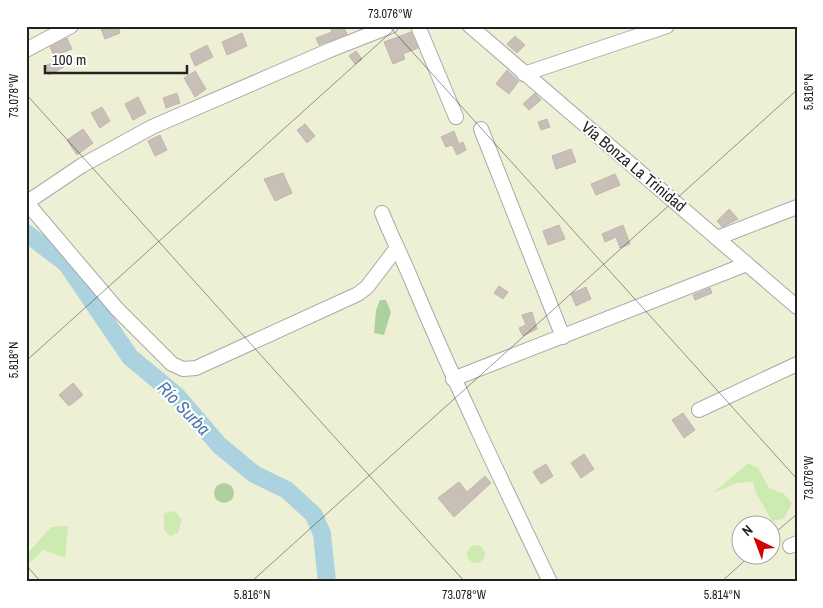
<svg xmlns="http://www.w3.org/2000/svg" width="823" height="608" viewBox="0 0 823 608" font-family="'Archivo Narrow',sans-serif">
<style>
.farmland{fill:#eef0d5;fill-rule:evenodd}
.grass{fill:#cdebb0}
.forest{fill:#add19e}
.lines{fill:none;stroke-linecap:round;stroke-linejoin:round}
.river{stroke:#aad3df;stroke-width:18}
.building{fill:#c7bfb8;stroke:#c4b6ab}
.minor-casing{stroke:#a9a9a9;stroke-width:16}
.minor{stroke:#fff;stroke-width:14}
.ticks{fill:none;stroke:#222;stroke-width:1;stroke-opacity:0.45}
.labels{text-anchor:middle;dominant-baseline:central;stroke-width:4;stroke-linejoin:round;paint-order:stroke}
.street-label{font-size:16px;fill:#222;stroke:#fff}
.water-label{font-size:18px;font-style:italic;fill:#4a7aab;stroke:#fff}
.neatline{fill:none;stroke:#222;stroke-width:2}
.ticks-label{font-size:12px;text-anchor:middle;fill:#222}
</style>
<rect width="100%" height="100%" fill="#f2efe9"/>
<path class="farmland" d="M26,26H797V582H26ZM740,526H770V556H740Z"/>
<g class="grass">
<path d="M748,463L758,468L769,488L784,494L792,503L784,519L772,521L755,491L753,482L737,483L713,493Z"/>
<path d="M175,511L182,520L178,533L170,536L164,530V513Z"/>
<path d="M68,526L65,558L43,550L26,566V555L51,527Z"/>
<circle cx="476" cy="554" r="9"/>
</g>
<g class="forest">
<path d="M380,300H386L391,312L384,335L374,333L376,310Z"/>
<circle cx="224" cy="493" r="10"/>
</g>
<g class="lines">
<path class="river" d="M26,233L66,263L130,357L177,396L219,445L254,474L287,490L314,515L322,534L327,582"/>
</g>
<g class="building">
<path d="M100,26H118L120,33L105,39Z"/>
<path d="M329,26H343L347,34L319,45L316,38L332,32Z"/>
<path d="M411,32L418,48L403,54L405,59L393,64L384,42Z"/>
<path d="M242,33L247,46L227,55L222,42Z"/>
<path d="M515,36L525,45L517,53L507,44Z"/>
<path d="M67,38L72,49L54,56L50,47Z"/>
<path d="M207,45L213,57L195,66L190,54Z"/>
<path d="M356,51L362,59L355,64L349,56Z"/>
<path d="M59,59L64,67L49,75L45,66Z"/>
<path d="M507,70L519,81L509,94L496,84Z"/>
<path d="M195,71L206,89L195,97L184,78Z"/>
<path d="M177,93L180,103L166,108L163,98Z"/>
<path d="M535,93L541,100L529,110L523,104Z"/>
<path d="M138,97L146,113L133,120L125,104Z"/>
<path d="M102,107L110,121L100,128L91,113Z"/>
<path d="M547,119L550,127L541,130L538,122Z"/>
<path d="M305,124L315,136L307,143L297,130Z"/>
<path d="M83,129L93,143L77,155L67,140Z"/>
<path d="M454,131L459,144L463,142L466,150L457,155L452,145L446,147L441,137Z"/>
<path d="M160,135L167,150L155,156L148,141Z"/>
<path d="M571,149L576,162L556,169L552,156Z"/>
<path d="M283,173L292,193L275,201L264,179Z"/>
<path d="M615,174L620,185L596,195L591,184Z"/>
<path d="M729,209L738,219L722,227L717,221Z"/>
<path d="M559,225L565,239L548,245L543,231Z"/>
<path d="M623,225L630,244L620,248L616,237L605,242L602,234Z"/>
<path d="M499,286L508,292L503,299L494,293Z"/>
<path d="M586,287L591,299L576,306L571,294Z"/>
<path d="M710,288L712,293L695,300L693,295Z"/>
<path d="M532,312L537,329L523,336L519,328L526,325L522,315Z"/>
<path d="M73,383L83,395L69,406L59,395Z"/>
<path d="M683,413L695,430L684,438L672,420Z"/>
<path d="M584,454L594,469L581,478L571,463Z"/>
<path d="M546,464L553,476L541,484L533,472Z"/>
<path d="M485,476L491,483L454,517L438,498L459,482L467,492Z"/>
</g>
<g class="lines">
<g class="minor-casing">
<g id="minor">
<path d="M418,26L456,117"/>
<path d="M470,26L797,307"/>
<path d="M26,50L71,26"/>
<path d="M524,74L667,26"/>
<path d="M481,129L563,337"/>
<path d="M26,203L81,166L152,127L330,50L391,26"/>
<path d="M27,203L117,309L172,364L183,369L196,368L358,294L367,287L396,249"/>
<path d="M382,213C392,238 404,261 414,286C456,386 503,484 550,582"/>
<path d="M717,238L797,207"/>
<path d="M453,379L747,264"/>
<path d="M699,410L797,364"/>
<path d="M790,546L797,543"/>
</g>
</g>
<use href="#minor" class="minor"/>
</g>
<path class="ticks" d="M389,26L797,479M26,94L465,582M26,361L398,26M770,537L797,514M26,565L41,582M251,582L797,90M721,582L750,556"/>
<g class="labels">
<g class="street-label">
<text transform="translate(634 166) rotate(40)">Vía Bonza La Trinidad</text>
</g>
<g class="water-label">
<text transform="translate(184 408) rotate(46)">Río Surba</text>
</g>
</g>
<rect width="823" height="608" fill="none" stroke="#ffffff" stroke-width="55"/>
<g transform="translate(756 540) rotate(318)"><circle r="24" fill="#ffffff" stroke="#a7a7a7"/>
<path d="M0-4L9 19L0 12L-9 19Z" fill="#d40000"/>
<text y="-8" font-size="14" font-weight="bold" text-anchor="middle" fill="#222222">N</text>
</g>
<path d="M45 65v8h142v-8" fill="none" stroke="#222222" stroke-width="2.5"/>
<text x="52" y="65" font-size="15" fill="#222222" stroke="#ffffff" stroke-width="4" paint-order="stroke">100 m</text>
<rect x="28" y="28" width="768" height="552" class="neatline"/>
<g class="ticks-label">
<text x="390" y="18">73.076°W</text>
<text transform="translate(809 92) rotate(-90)" y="4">5.816°N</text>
<text transform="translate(14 96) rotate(-90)" y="4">73.078°W</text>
<text transform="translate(14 360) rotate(-90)" y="4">5.818°N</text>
<text transform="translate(809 478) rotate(-90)" y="4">73.076°W</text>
<text x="252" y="599">5.816°N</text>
<text x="464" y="599">73.078°W</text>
<text x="722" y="599">5.814°N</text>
</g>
</svg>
